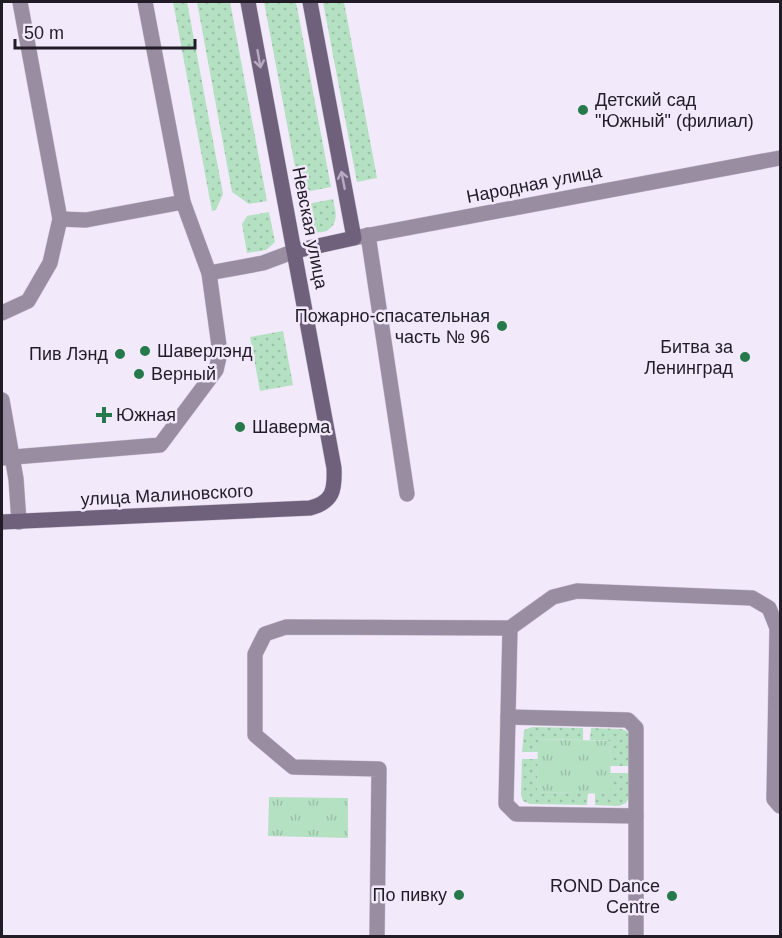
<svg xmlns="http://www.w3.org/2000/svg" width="782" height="938" viewBox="0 0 782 938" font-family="Helvetica,sans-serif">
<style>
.grass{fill:url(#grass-dots)}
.park{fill:url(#park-tufts)}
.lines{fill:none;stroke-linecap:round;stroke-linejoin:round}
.lane-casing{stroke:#cdc4d5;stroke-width:16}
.street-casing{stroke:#cdc4d5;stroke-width:16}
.secondary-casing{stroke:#cdc4d5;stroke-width:16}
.lane{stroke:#988da1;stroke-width:15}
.street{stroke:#988da1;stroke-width:15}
.secondary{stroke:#6f607c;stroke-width:15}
.oneway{stroke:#b7abc2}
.poi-dot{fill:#26794b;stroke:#f2e9fb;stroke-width:2}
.labels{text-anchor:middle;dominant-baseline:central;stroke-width:5;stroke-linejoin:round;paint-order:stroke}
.poi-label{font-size:18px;fill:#221c27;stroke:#f2e9fb;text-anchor:start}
.street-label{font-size:18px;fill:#221c27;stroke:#f2e9fb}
</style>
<defs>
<pattern id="grass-dots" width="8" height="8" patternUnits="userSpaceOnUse" patternTransform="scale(1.5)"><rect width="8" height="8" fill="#b5e1c3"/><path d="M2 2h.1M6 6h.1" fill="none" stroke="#9bc0a8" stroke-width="1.8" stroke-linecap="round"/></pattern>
<pattern id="park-tufts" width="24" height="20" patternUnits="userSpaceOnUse" patternTransform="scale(1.5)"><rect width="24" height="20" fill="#b5e1c3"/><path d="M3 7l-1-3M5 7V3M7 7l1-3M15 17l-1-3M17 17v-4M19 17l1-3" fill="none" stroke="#9bc0a8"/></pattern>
</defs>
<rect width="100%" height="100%" fill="#f2e9fb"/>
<g class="grass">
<path d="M173,2H187L223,194L216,210L212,211Z"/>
<path d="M197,2H230L267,201L249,204L232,192Z"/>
<path d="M264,2H296L331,187L300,193Z"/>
<path d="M323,2H344L377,178L357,182Z"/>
<path d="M333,199C334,206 338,216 334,223C333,227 327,231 323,232C307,235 305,217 302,205Z"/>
<path d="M269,212L275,242L266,250L247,253L242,224L247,216Z"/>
<path d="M283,331L293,385L260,391L250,337Z"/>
<path d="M532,727L583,728V740L539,739L538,752H522L524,730Z"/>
<path d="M591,728L621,729L627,731L630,738V766H610L611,741L590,740Z"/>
<path d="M522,759H538L537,792L588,793L587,805L530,804L523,801L521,795Z"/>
<path d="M610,773H629V797L626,803L619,806L595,805V793H610Z"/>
</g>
<g class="park">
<path d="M538,739L611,741L610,794L537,792Z"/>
<path d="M269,797L348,798V838L268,836Z"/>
</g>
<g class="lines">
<g class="lane-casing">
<g id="lane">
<path d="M60,219L86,220L183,202"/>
<path d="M368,235L407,494"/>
<path d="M209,273L263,263L295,251"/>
<path d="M2,313L28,301L50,263L60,219L20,2"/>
<path d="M2,400L16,479L19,522"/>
<path d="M2,458L160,445L216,370L220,353L209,273L183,202L145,2"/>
<path d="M510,628L506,804L516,814L636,816"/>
<path d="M508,717L628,720L636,728V936"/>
<path d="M377,936L379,769L293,767L255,735V654L265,634L286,627L510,628L553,597L577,591L752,598L769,608L777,628L774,799L780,806"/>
</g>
</g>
<g class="street-casing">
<path id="street" d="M354,238L780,158"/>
</g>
<g class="secondary-casing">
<g id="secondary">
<path d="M295,251L354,238L310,2"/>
<path d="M2,522L310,508C333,502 335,490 334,468L248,2"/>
</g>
</g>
<use href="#lane" class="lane"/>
<use href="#street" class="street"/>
<use href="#secondary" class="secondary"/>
</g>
<defs><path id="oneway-shaft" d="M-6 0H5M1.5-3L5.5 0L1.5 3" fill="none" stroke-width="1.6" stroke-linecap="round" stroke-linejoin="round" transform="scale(1.5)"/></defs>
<g class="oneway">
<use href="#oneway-shaft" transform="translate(259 59) rotate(80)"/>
<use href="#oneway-shaft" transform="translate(343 180) rotate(-101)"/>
</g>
<g class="poi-dot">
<circle cx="583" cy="110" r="6"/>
<circle cx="502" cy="326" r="6"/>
<circle cx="145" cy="351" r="6"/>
<circle cx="120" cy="354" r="6"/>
<circle cx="745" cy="357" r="6"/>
<circle cx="139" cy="374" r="6"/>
<path d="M101 406h6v6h6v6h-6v6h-6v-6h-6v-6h6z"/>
<circle cx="240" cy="427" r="6"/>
<circle cx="459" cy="895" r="6"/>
<circle cx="672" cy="896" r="6"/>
</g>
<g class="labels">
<g class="poi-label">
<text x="595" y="100">Детский сад<tspan x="595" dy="21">"Южный" (филиал)</tspan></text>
<text x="490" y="316" text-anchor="end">Пожарно-спасательная<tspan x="490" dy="21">часть № 96</tspan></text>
<text x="733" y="347" text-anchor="end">Битва за<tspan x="733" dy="21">Ленинград</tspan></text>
<text x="157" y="351">Шаверлэнд</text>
<text x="108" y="354" text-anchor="end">Пив Лэнд</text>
<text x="151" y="374">Верный</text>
<text x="116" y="415">Южная</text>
<text x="252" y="427">Шаверма</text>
<text x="660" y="886" text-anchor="end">ROND Dance<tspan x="660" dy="21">Centre</tspan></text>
<text x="447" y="895" text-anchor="end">По пивку</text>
</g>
<g class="street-label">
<text transform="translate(534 184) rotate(-11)">Народная улица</text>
<text transform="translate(310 228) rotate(79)">Невская улица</text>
<text transform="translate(167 495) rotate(-3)">улица Малиновского</text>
</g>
</g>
<rect width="782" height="938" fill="none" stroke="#221c27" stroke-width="6"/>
<path d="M15 39v9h180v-9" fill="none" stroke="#221c27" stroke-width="3"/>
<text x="24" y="39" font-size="18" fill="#221c27" stroke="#f2e9fb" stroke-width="4.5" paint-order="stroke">50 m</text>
</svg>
